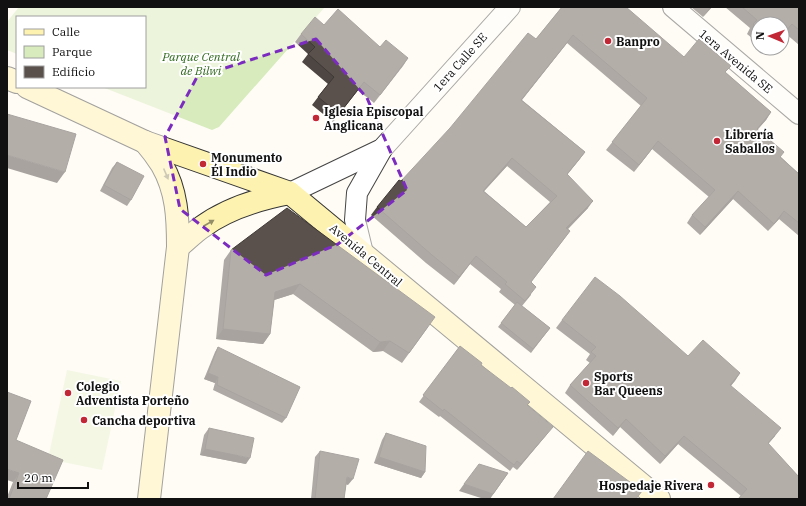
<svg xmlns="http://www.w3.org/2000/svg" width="806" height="506" viewBox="0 0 806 506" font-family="'IBM Plex Serif',serif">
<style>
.green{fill:#d7ebbd}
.pitch{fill:#e7f2cf}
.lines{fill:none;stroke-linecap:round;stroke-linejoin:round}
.street-casing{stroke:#444;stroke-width:22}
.secondary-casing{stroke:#333;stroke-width:24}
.street{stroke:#fff;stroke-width:20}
.secondary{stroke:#fef2b0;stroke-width:22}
.wall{fill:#4d4642;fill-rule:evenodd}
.shaded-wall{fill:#3f3936}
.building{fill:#5a514d;stroke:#3f3936;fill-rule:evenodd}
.oneway{fill:#938d68}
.marked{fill:none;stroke:#7b2cbf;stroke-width:3;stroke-dasharray:8 5;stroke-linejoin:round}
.poi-dot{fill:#c22735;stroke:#fff;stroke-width:1.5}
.labels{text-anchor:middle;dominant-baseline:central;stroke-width:4;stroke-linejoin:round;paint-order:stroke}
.poi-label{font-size:12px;font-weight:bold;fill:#111;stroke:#fff;text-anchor:start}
.park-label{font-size:12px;font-style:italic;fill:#326a1f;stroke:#fff}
.street-label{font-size:12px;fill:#111;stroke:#fff}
</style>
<rect width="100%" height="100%" fill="#fffcf5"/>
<path class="green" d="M19,7H325L219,127L212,130L102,87H145V17H17V54L7,50V22Z"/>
<path class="pitch" d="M67,370L121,381L102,470L48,459Z"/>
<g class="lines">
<g class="street-casing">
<g id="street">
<path d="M673,7L799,114"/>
<path d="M290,193L382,149L510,7"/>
<path d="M363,253L355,220L357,193L382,149"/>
</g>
</g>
<g class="secondary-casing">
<g id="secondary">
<path d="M7,78L17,82"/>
<path d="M27,87L145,142L290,193L659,499"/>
<path d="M145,142C151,149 157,157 162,165C177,191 178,218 178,247L149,499"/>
<path d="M178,247C186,241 193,233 202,227C228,208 258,199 290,193"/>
</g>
</g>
<use href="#street" class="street"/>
<use href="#secondary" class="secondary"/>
</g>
<g class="wall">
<path d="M562,7L684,57L726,73L771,112L766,120L757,130L781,157L799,174V236L779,219L768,231L733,199L700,235L687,223L692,215L709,197L652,149L634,172L606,150L641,106L567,43L522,100L585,152L579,160L567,175L588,208L568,229L570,231L531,282V295L522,306L550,328L531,353L498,327L515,305L499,292L501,289L470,264L454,285L426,263L371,215L377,207L536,39ZM507,166L550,202L526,227L484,191Z"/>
<path d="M691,7H712L703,17Z"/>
<path d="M725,7H799V45L785,33L782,37V24H758V43L747,34L750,28Z"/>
<path d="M324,25L408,58L374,103L358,90L333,122L312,105L328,84L302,62L308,54L295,42L301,34Z"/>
<path d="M763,48H773L769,53Z"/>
<path d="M117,162L131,200L127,206L100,191L112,168Z"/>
<path d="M231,250L428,327L402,363L383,351L373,352L293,294L274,300L270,334L263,344L216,339L224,260Z"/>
<path d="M562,320L688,356L740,373L731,386L775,436L768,444L799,477L741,496L678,444L660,464L620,427L613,436L565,393L570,385L590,363L586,360L590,354L556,328Z"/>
<path d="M460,346L528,406L548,433L517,470L513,467L510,471L440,416L439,417L419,402Z"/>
<path d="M218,347L286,418L282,423L213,390L215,383L204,379L215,352Z"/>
<path d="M209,428L246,464L200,455L204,435Z"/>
<path d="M386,433L425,472L421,478L374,463L382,440Z"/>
<path d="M16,440L46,499H7V497L13,482Z"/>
<path d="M320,451L348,485L346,484L344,499H311L315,457Z"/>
</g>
<g class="shaded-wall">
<path d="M710,7H712L703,17Z"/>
<path d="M792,24L785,33L782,37V35Z"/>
<path d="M573,35L567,43L516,107L521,100Z"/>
<path d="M408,58L403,66L374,103L380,95Z"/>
<path d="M771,112L766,120L751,137L757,129Z"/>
<path d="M658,141L652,149L634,172L639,165Z"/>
<path d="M585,152L579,160L561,182L567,174Z"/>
<path d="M7,155L65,172L57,183L7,168Z"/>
<path d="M512,158L507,166L477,199L483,191Z"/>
<path d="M738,191L733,199L700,235L705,227Z"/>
<path d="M593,201L588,208L561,236L566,228Z"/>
<path d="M784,211L779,219L768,231L774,224Z"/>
<path d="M476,256L470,264L454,285L459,277Z"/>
<path d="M300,284L293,294L268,302L275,292Z"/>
<path d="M223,329L270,334L263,344L216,339Z"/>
<path d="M390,341L383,351L373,352L380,342Z"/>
<path d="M208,373L218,377L215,383L204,379Z"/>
<path d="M740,373L735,381L724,393L730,385Z"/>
<path d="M626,419L620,427L613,436L618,428Z"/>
<path d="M553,427L548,433L517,470L521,464Z"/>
<path d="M781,428L775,436L762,451L768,443Z"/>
<path d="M684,436L678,444L660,464L665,456Z"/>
<path d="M205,449L250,458L246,464L200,455Z"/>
<path d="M379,457L425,472L421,478L374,463Z"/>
<path d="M7,469L19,473L13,482L7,480Z"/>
<path d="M508,473L490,499H484L459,491L464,484Z"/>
<path d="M347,477L353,479L348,485L342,483Z"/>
</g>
<g class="building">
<path d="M562,7H626L684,57L699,39L731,66L725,72L771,112L757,129L784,152L780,157L799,174V223L784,211L774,224L738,191L705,227L692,215L715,190L658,141L639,165L612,142L647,98L573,35L521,100L585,152L567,174L593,201L566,228L570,231L531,282L536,287L525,301L505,284L507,282L476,256L459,277L432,255L377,207L399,180L401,181L450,128L528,33L536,39ZM512,158L557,196L526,227L483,191Z"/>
<path d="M742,7H799V30L792,24L782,35V24H758V29L753,24L757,20Z"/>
<path d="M338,9L380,47L386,40L408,58L380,95L364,82L339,114L318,97L334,77L308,54L315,47L301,34L315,17L324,25Z"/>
<path d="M7,114L76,134L65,172L7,155Z"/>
<path d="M117,162L144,176L131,200L104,185Z"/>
<path d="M287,208L435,317L409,353L390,341L380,342L300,284L275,292L270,334L223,329L231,250Z"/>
<path d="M595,277L620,296L688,356L703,340L740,373L730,385L781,428L768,443L799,477V499H738L747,489L684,436L665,456L626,419L618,428L570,385L596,356L591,352L596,347L562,320Z"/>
<path d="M517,302L550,328L533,349L501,323Z"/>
<path d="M460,346L482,363L481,365L511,388L512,387L530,402L527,405L553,427L521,464L517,461L514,465L444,409L443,411L423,395Z"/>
<path d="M218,347L300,387L286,418L217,385L218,377L208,373Z"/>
<path d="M7,392L31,401L16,440L63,460L46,499H9L19,473L7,469Z"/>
<path d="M209,428L254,438L250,458L205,449Z"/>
<path d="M386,433L426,446L425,472L379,457Z"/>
<path d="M320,451L359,459L353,479L347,477L344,499H315Z"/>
<path d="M588,451L642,491L636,499H553Z"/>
<path d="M479,464L508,473L493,494L464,484Z"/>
</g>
<defs><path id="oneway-solid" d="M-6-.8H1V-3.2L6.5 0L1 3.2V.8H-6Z"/></defs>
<g class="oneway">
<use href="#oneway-solid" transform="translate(166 174) rotate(67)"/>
<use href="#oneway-solid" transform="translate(209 223) rotate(-30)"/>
</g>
<path d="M0 0H806V506H0ZM316,39L367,98L407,190L338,244L266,275L180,209L165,137L197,77Z" fill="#fffcf5" fill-opacity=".55" fill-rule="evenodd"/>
<path class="marked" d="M316,39L367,98L407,190L338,244L266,275L180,209L165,137L197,77Z"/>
<g class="poi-dot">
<circle cx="608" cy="41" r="4"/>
<circle cx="316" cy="118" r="4"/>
<circle cx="717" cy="141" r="4"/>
<circle cx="203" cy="164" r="4"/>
<circle cx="586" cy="383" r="4"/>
<circle cx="68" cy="393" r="4"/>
<circle cx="84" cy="420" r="4"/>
<circle cx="711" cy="485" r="4"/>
</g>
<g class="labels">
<g class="poi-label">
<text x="616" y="41">Banpro</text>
<text x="324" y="111">Iglesia Episcopal<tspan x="324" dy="14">Anglicana</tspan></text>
<text x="725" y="134">Librería<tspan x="725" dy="14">Saballos</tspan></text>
<text x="211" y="157">Monumento<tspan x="211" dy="14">Él Indio</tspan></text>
<text x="594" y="376">Sports<tspan x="594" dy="14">Bar Queens</tspan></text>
<text x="76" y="386">Colegio<tspan x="76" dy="14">Adventista Porteño</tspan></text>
<text x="92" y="420">Cancha deportiva</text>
<text x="703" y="485" text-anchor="end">Hospedaje Rivera</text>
</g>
<g class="park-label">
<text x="201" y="56">Parque Central<tspan x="201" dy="14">de Bilwi</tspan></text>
</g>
<g class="street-label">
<text transform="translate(736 61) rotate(40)">1era Avenida SE</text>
<text transform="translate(460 62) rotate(-48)">1era Calle SE</text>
<text transform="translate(366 255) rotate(40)">Avenida Central</text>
</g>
</g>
<rect width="806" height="506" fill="none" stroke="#111111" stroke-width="16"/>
<rect x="16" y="16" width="130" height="72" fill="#ffffff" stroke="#a0a0a0"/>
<rect x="24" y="29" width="20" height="6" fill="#fef2b0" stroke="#a0a0a0"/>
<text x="52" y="36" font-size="12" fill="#111111">Calle</text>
<rect x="24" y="46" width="20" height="12" fill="#d7ebbd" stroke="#a0a0a0"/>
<text x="52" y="56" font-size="12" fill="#111111">Parque</text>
<rect x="24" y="66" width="20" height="12" fill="#5a514d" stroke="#a0a0a0"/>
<text x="52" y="76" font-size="12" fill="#111111">Edificio</text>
<g transform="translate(770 36) rotate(272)"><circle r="19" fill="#ffffff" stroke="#a0a0a0"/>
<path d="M0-3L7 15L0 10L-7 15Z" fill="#c22735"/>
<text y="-6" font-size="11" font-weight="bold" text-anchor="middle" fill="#111111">N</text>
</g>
<path d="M18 482v6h70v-6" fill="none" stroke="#111111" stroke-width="2"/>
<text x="24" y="482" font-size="12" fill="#111111" stroke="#ffffff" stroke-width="3" paint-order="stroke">20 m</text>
</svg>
